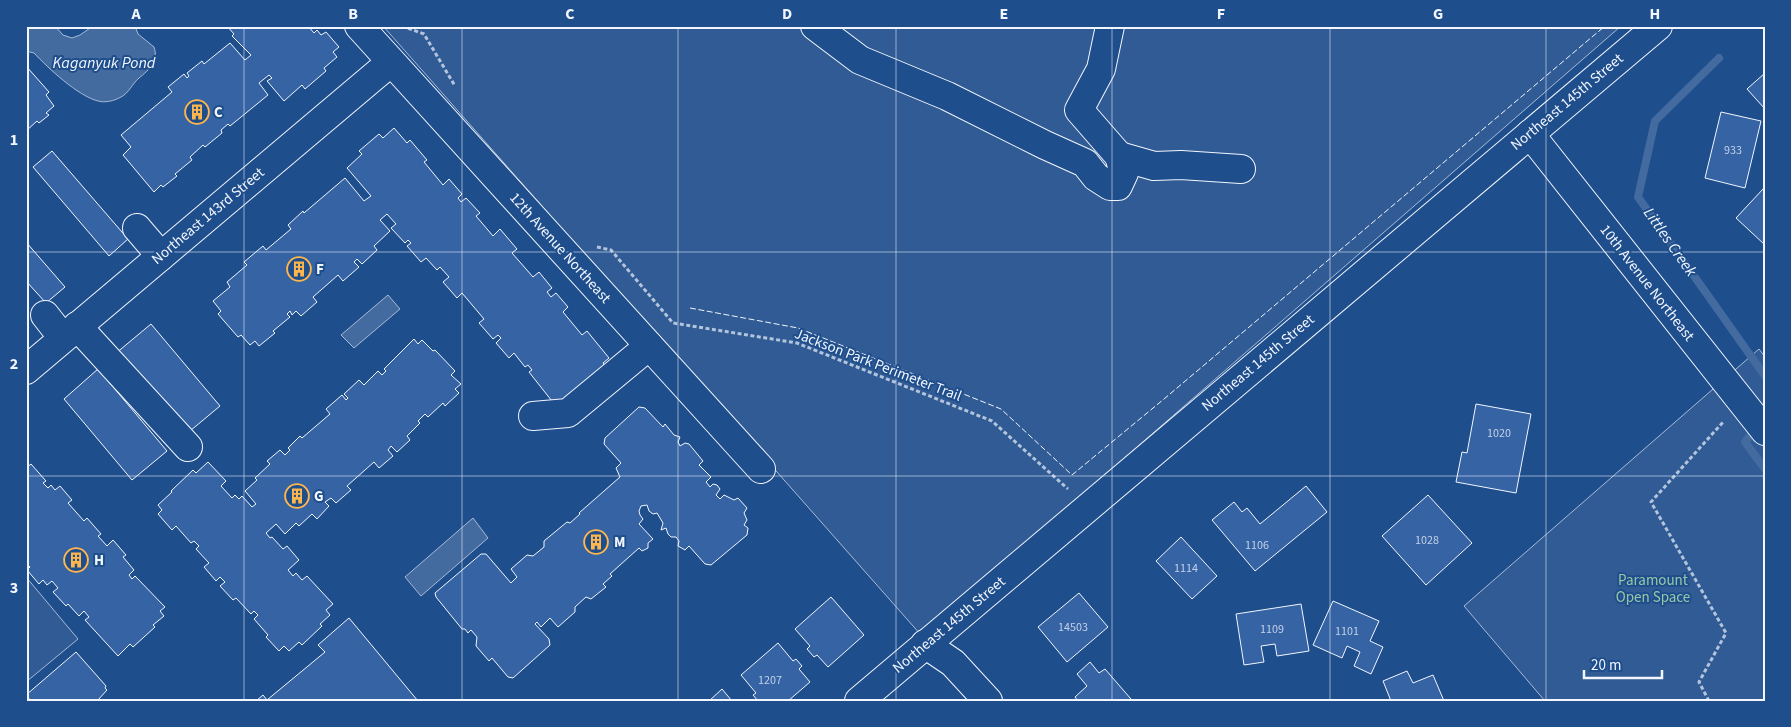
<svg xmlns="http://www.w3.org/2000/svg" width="1791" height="727" viewBox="0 0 1791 727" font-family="'Source Sans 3',sans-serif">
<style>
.built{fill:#305b95;stroke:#a8bbd7}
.water{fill:#446ba0;stroke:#a8bbd7}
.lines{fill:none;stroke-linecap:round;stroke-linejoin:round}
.stream{stroke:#446ba0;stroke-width:8}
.building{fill:#3563a3;stroke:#f2f6ff}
.minor-casing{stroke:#f2f6ff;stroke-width:30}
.major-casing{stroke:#f2f6ff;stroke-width:30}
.path{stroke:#b3c4dc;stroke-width:3;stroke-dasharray:4 2.5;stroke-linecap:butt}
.minor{stroke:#1f4e8c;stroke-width:28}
.major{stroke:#1f4e8c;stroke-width:28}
.fence{stroke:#f2f6ff;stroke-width:1;stroke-dasharray:6 2.5;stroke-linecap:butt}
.grid{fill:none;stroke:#f2f6ff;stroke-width:1;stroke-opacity:0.55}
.labels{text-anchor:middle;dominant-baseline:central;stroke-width:4;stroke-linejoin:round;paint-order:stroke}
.number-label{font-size:12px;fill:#c3d1e8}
.street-label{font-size:15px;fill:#f2f6ff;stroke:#1f4e8c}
.poi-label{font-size:15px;font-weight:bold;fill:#f2f6ff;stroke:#1f4e8c;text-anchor:start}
.park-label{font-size:15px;fill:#97c8a6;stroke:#1f4e8c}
.water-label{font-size:16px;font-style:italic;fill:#f2f6ff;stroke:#1f4e8c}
.neatline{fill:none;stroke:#f2f6ff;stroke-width:2}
.grid-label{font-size:16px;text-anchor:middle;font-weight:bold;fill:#f2f6ff}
</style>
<rect width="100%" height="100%" fill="#1f4e8c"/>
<g class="built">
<path d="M383,26H1621L921,635Z"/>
<path d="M1759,349L1765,357V701H1545L1464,606Z"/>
<path d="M26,577L78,639L26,682Z"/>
</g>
<g class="water">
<path d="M26,26H55L63,35L72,38L80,35L93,26H135L138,34L154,47C159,61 149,70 139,78C132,84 129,93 121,97C114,101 105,103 98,101C78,96 48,68 34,53L26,51Z"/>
<path d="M388,295L400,309L354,348L341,335Z"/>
<path d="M473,518L488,538L421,596L405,577Z"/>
</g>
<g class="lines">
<g class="stream">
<path d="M1719,58L1655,121L1638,197L1765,376"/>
<path d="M1749,437L1745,442L1765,469"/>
</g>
</g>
<g class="building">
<path d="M227,26H308L314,33L317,30L321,35L326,32L339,47L333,52L337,57L324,68L326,71L305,89L302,85L284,101L267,81L272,78L269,75L259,83L268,95L230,126L228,124L221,130L222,133L205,147L203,145L190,157L192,160L175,174L177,176L163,187L161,185L154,192L123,155L131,147L121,135L172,92L168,87L184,74L187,78L189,76L187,73L202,61L204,64L230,43L245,60L251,55L232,36L234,34Z"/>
<path d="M26,66L49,92L46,95L54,106L46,113L49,115L39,123L37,121L26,131Z"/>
<path d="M1765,73V109L1747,89Z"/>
<path d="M1721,112L1761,121L1745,188L1705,178Z"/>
<path d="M394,128L407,143L410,140L427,160L424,162L443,185L449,179L462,194L458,198L461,202L466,198L480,213L476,216L493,236L500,229L517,249L512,253L533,277L539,272L552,288L547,292L551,297L556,293L568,307L563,312L582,335L587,331L609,358L603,363L607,368L559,410L529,372L532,370L528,365L525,367L514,353L509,358L496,343L501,338L498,335L493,339L479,323L484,319L462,293L457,298L443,282L449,277L440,267L437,270L426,258L421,262L407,246L411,243L408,240L405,243L391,228L396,224L387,214L380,220L390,231L374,246L377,250L362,264L357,259L354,262L359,267L343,281L338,275L313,297L317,302L301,316L296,311L292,315L290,311L287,314L290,317L273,331L275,333L259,346L255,341L250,345L241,335L238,337L218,314L221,311L213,301L230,287L227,282L247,265L244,262L263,246L266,250L291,229L288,225L303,211L304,213L345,178L364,201L371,196L347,168L362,154L359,151L379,134L383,138Z"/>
<path d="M52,151L128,239L109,256L33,167Z"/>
<path d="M1763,189L1765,190V245L1736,218Z"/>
<path d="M26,242L65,287L46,303L26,281Z"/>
<path d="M151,324L220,406L184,436L115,354Z"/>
<path d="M414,339L418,344L422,340L433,351L435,350L455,371L451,375L461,384L455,389L459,393L445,406L443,403L428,417L425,414L418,421L420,423L407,436L410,440L397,452L391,446L388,450L393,456L379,468L374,462L347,486L351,490L336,503L331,498L325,502L329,506L317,519L312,514L299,526L296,523L285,534L276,524L266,533L270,538L272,537L283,549L287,546L299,560L288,570L293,576L296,573L302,580L307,576L333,604L326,610L330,615L320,624L322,626L302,645L299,642L289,651L284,646L279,651L266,637L268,635L254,619L258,615L254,611L251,614L236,598L233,600L220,586L225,582L220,577L216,581L204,567L209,563L196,549L199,546L194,541L191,543L176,526L172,530L158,514L162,510L158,505L172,492L171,491L193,470L196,473L208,462L226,481L221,486L232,498L235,495L239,499L242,496L252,507L256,504L245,491L257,480L255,478L270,464L267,461L280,450L285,455L290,450L288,448L300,436L302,438L330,414L326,409L342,395L346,400L348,398L344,394L359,380L364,385L378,371L382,375L386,371L384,369Z"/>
<path d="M98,369L167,451L132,480L64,399Z"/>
<path d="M1476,404L1531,414L1516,493L1456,482L1462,452L1467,453Z"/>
<path d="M639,407L645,408L663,427L665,424L674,435L680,437L678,442L680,446L685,443L689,444L703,461L699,465L711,477L706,482L710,487L713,484L717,485L720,489L716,495L720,499L724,495L734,500L738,498L747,508L744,513L747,520L744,525L748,528L747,535L711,565L705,564L689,546L685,550L678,546L679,541L676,537H671L668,534L666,528L661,530L663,523L657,513L653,514L649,511L647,505L641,506L639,511L640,515L643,519L639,524L653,539L648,543V548L642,551L639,548L610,574L612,576L603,584L606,587L591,599L586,597L575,607V612L558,627L550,618L541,627L537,622L535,624L549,639L550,645L513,678L508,677L492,658L489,661L476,646L477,637L471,630L468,633L465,629H462L436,597L435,593L481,554H486L511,583L517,577L511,569L527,555L533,556L544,547V541L567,522L570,523L580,514L579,513L620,477L616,468L621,463L604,444L605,438Z"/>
<path d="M31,464L46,481L43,483L48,488L51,485L55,490L60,486L72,500L68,503L84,521L87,518L101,534L98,536L107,546L113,540L126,555L123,557L134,570L129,575L132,579L135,576L165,607L160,611L164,616L153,625L155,627L133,647L130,644L118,656L85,620L89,617L84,611L79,616L68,604L66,606L53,592L58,588L52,581L47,585L43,580L39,584L27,570L30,567L26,563V468Z"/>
<path d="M1306,486L1327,512L1255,571L1212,520L1234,502L1242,512L1247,508L1260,524Z"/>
<path d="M1428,495L1472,543L1426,585L1382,536Z"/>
<path d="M1181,537L1217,576L1192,599L1156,561Z"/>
<path d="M1079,593L1108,627L1067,662L1038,627Z"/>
<path d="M831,597L864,635L828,667L817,655L814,657L807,649L810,646L795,629Z"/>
<path d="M1333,601L1379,621L1370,641L1383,647L1371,674L1354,666L1360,652L1347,646L1342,658L1313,645Z"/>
<path d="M1301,604L1309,651L1277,656L1275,644L1261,646L1264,662L1244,665L1236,614Z"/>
<path d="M349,618L418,701H256L263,695L267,700L325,652L318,645Z"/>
<path d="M778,643L793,661L796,659L802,666L799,669L810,682L788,701H758L753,695L756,693L741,675Z"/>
<path d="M76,652L106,686L105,688L107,690L97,701H31L26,695Z"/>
<path d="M1090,662L1099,673L1105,669L1131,699L1128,701H1078L1075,697L1087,686L1077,674Z"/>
<path d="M1407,671L1413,683L1433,675L1444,701H1391L1383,681Z"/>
<path d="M722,689L732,701H709Z"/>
</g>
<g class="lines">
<g class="minor-casing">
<g id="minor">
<path d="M359,26L761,469"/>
<path d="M815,26L860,60L947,96L1045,145L1085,163L1096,177L1110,186H1118L1124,173L1119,156L1079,110L1101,69L1110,26"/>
<path d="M1530,134L1765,431"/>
<path d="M1119,156L1154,166L1181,165L1241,169"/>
<path d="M137,228L161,256"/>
<path d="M45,315L63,338"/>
<path d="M77,326L188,447"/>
<path d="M26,370L391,62"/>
<path d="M533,416L568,413L649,346"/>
<path d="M925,644L953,663L988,701"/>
</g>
</g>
<g class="major-casing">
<path id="major" d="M859,701L1658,26"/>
</g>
<g class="path">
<path d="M402,26L424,34L455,86"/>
<path d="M597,247L611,250L673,323L797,343L992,421L1068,489"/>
<path d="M1709,701L1699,682L1726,633L1651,502L1724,421"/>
</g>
<use href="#minor" class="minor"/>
<use href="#major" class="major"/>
<g class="fence">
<path d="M438,26L444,28"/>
<path d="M690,308L798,328L1001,409L1072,475L1164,399L1605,26"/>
</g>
</g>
<path class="grid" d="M244,26V701M462,26V701M678,26V701M896,26V701M1112,26V701M1330,26V701M1546,26V701M26,252H1765M26,476H1765"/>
<defs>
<g id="building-ring" transform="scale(1.25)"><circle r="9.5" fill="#1f4e8c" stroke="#ffb74d" stroke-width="1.5"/><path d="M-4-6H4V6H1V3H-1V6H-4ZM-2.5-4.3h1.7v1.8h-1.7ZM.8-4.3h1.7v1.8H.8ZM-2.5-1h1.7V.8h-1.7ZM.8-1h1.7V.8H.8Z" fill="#ffb74d"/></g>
</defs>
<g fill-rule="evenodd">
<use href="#building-ring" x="197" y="112"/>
<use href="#building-ring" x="299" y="269"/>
<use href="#building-ring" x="297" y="496"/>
<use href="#building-ring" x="596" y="542"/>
<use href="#building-ring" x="76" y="560"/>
</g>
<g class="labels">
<g class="number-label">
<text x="1733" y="150">933</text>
<text x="1499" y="433">1020</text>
<text x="1427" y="540">1028</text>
<text x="1257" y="545">1106</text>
<text x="1186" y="568">1114</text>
<text x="1073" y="627">14503</text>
<text x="1272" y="629">1109</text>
<text x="1347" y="631">1101</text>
<text x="770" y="680">1207</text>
</g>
<g class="street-label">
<text transform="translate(1567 102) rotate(-40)">Northeast 145th Street</text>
<text transform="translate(208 216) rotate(-40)">Northeast 143rd Street</text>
<text transform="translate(560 248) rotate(48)">12th Avenue Northeast</text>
<text transform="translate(1647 283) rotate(52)">10th Avenue Northeast</text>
<text transform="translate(1258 363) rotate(-40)">Northeast 145th Street</text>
<text transform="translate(878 365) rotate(21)">Jackson Park Perimeter Trail</text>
<text transform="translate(949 625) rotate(-40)">Northeast 145th Street</text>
</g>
<g class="poi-label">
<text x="214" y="112">C</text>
<text x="316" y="269">F</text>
<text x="314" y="496">G</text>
<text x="614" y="542">M</text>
<text x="94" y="560">H</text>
</g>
<g class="park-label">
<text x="1653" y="580">Paramount<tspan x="1653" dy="17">Open Space</tspan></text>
</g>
<g class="water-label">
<text x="104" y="63">Kaganyuk Pond</text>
<text transform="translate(1670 242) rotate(55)">Littles Creek</text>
</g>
</g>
<rect width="1791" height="727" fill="none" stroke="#1f4e8c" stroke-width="55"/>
<path d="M1584 670v8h78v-8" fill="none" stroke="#f2f6ff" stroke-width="2.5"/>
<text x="1591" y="670" font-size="15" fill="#f2f6ff" stroke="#1f4e8c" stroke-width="4" paint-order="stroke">20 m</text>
<rect x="28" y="28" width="1736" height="672" class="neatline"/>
<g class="grid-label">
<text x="136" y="19">A</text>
<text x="353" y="19">B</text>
<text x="570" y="19">C</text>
<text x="787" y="19">D</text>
<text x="1004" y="19">E</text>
<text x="1221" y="19">F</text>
<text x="1438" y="19">G</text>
<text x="1655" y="19">H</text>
<text x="14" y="145">1</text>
<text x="14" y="369">2</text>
<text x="14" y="593">3</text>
</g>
</svg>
